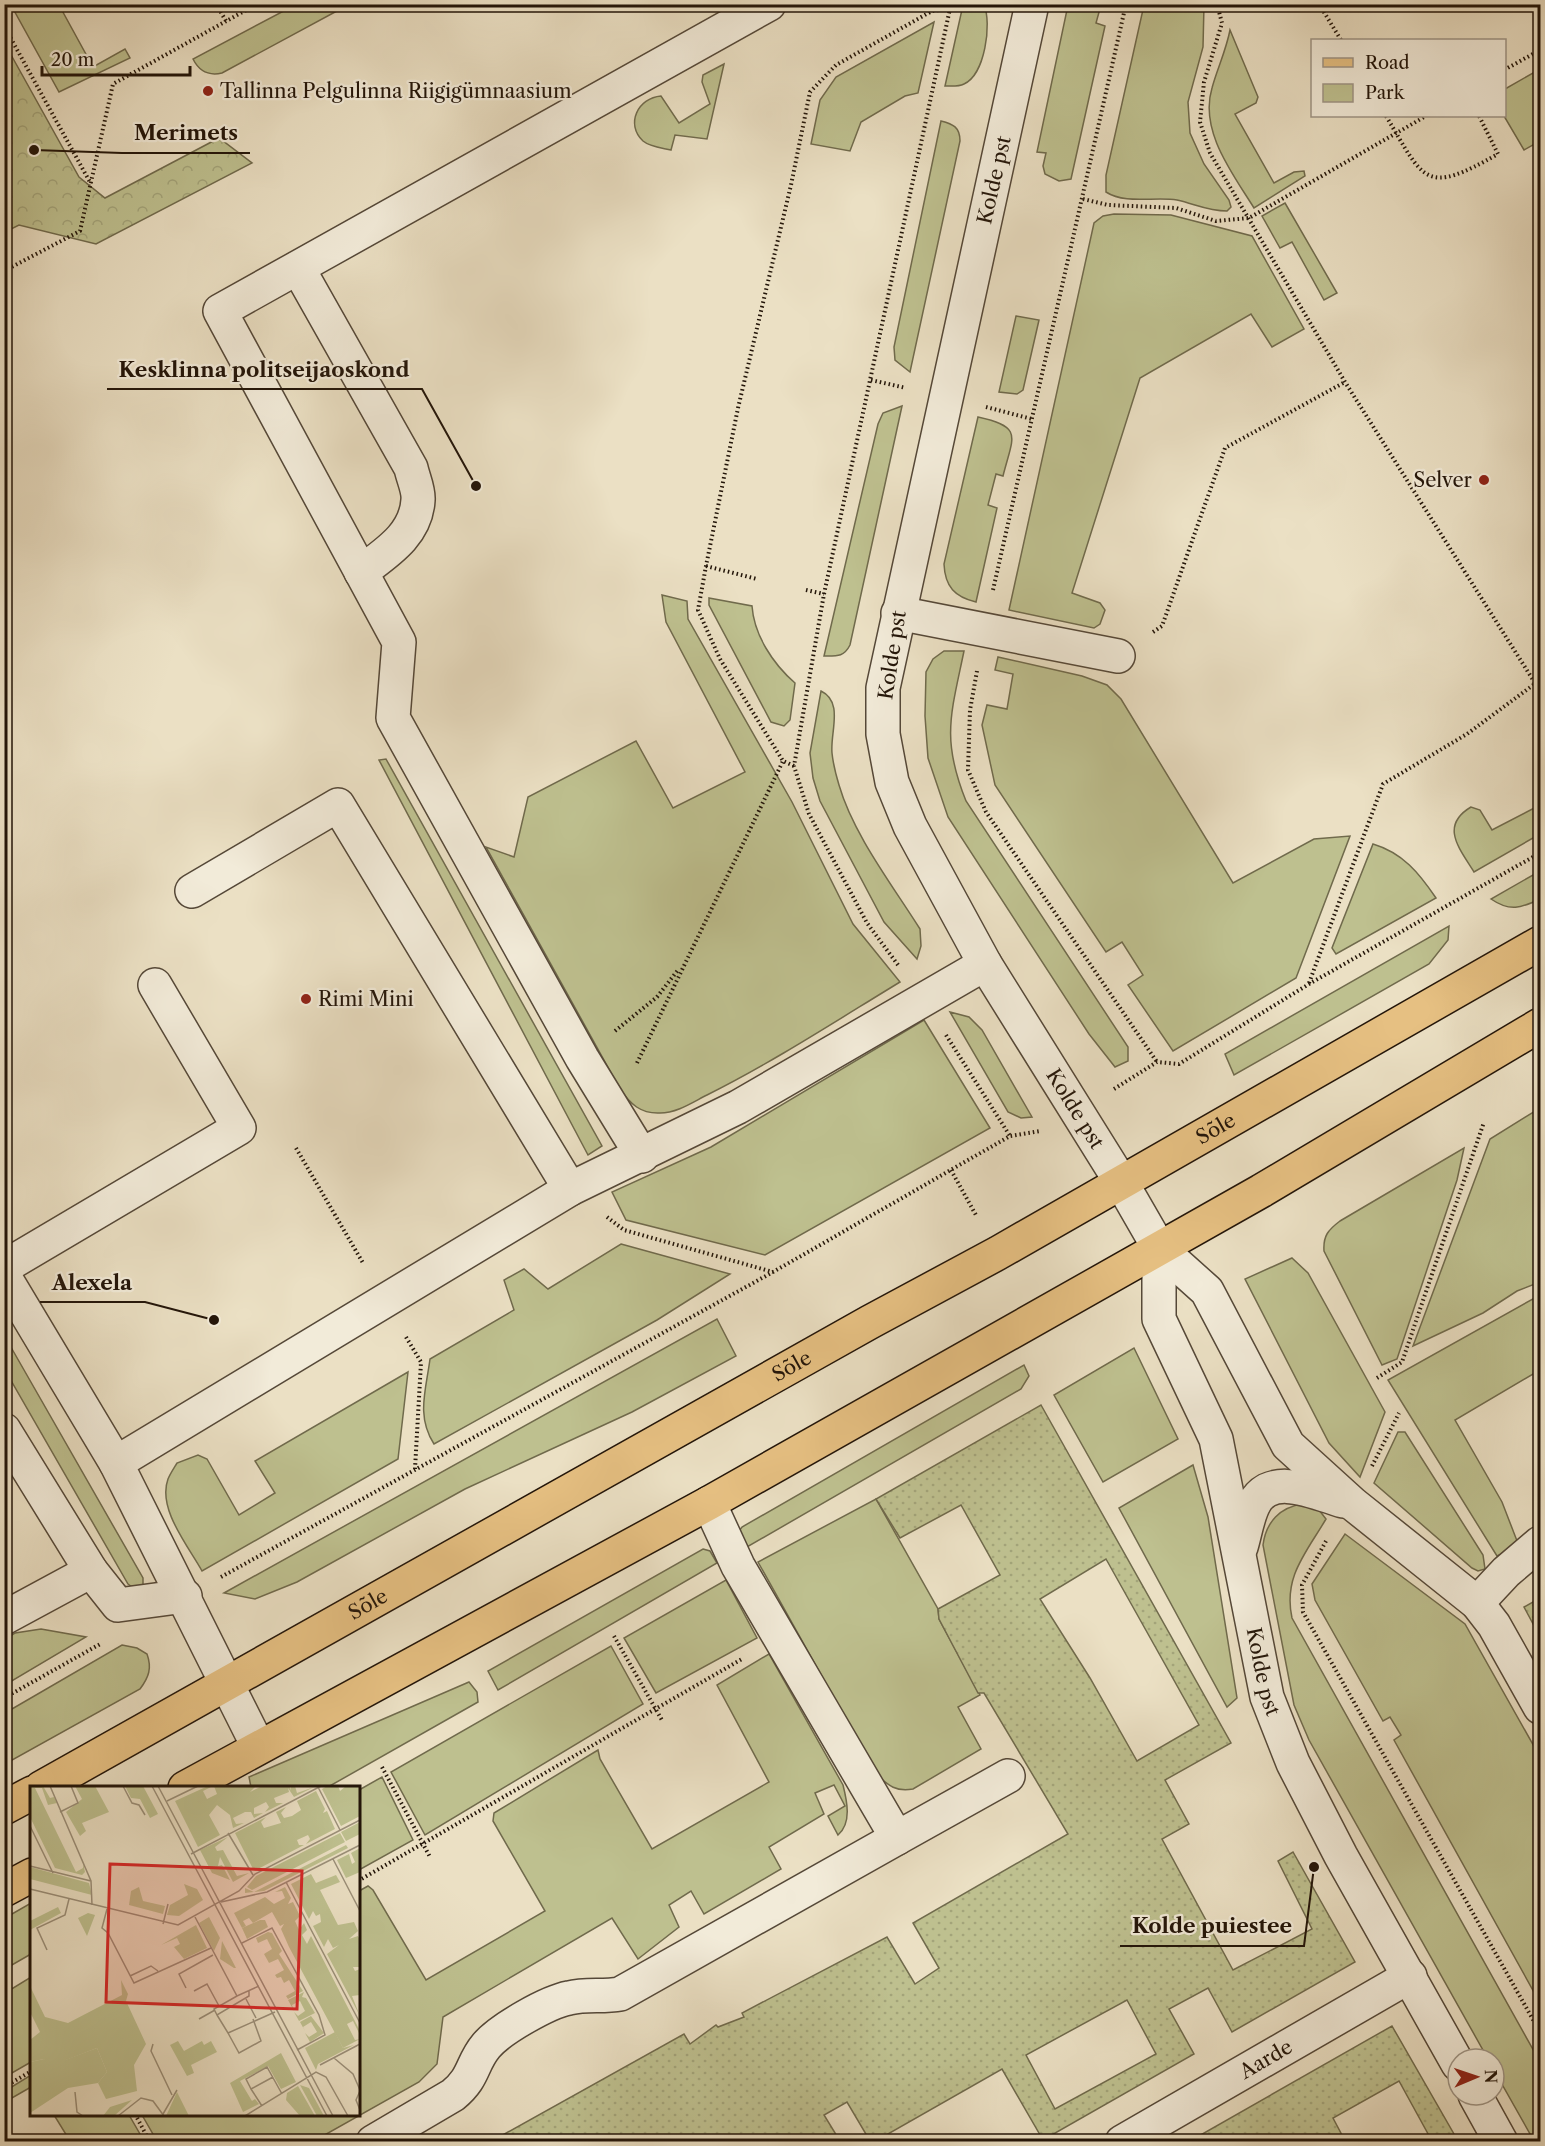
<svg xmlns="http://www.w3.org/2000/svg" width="1545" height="2146" viewBox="0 0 1545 2146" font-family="'Libre Caslon Text',serif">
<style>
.green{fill:#bec08f;stroke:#706a4c;stroke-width:1.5}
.forest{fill:url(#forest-crowns);stroke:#706a4c;stroke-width:1.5}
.garden{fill:url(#garden-dots);stroke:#706a4c;stroke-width:1.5;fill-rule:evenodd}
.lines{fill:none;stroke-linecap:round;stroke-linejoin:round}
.minor-casing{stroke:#554838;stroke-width:36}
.major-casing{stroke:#231509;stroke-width:36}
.path{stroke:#231509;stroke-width:4;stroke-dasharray:1.5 3;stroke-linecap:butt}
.minor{stroke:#f2ebd9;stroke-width:33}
.major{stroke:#e6c082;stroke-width:33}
.poi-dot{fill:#8f2418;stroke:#f2ebd9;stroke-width:2}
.labels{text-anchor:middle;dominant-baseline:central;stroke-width:4.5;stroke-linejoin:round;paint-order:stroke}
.poi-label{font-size:20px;fill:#231509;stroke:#f2ebd9;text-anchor:start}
.street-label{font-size:20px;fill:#231509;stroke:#f2ebd9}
.inset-road{fill:none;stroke:#9b8f79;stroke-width:1.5}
.view{fill:#d62828;fill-opacity:0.15;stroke:#d62828;stroke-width:3}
.inset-edge{fill:none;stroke:#231509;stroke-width:3}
.leader{fill:none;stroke:#231509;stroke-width:2}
.callout-dot{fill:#231509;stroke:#f2ebd9;stroke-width:2}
.callout-label{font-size:21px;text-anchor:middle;font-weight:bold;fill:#231509;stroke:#f2ebd9;stroke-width:4.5;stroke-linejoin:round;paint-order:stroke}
</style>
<defs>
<pattern id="forest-crowns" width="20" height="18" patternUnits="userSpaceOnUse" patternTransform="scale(1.5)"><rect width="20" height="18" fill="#bec08f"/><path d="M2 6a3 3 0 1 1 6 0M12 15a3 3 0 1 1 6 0" fill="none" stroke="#a3a47a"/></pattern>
<pattern id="garden-dots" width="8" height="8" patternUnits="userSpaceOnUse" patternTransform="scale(1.5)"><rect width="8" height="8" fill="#bec08f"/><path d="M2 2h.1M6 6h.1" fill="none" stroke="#a3a47a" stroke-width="1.8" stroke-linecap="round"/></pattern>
</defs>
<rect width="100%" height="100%" fill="#ebe0c4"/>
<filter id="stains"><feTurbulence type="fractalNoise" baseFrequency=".00333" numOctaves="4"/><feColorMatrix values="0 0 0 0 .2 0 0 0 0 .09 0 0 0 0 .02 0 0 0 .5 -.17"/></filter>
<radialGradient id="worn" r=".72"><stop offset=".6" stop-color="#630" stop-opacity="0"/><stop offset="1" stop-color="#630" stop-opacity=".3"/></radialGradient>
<g class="green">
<path d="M11,5H59L93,67L125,49L130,58L59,92Z"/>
<path d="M295,5H348L222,73C209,76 199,71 193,59Z"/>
<path d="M963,5H984C992,23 985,75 964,84C958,87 951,86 945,86Z"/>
<path d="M1068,5H1101L1096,23L1105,26L1071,179L1059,181L1045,174L1043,166L1046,153L1037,152Z"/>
<path d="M1144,5H1204L1203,47L1188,102L1190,133L1204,164L1229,200L1231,207L1227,211C1208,211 1195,204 1177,200C1155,196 1126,205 1106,192V175Z"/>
<path d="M934,22L918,93L905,96L861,122L850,151L811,144L820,100L836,77Z"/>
<path d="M1230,30L1258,97L1256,103L1235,114L1274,183L1294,172L1304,171L1305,176L1254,208C1233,174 1199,131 1212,88C1217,69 1226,51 1230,30Z"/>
<path d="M724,64L707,139L675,135L671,150C663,148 650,147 643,141C625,124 638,98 661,96L679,123L710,104L702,82L703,75Z"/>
<path d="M1540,69V141L1524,150L1504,116L1505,89Z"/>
<path d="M941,121C953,124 960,127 960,141L910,372L895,360L894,347Z"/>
<path d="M1285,203L1337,293L1324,300L1292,242L1280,248L1262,216Z"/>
<path d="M1114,214L1171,215L1252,236L1304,329L1272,347L1251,314L1140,378L1072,593L1100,603L1105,610L1100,624L1094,628L1009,610L1094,223L1103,216Z"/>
<path d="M1016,316L1039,320L1023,390L1017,394L999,392Z"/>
<path d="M902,406L850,645C844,657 837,656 824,656L878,424L883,413Z"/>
<path d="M978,417C1024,427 1013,436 1003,476L996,474L988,505L997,508L976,602C955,597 945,587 944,564Z"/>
<path d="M662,595L687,601L688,619L792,802L853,924L900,982C836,1021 773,1062 707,1095C693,1102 677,1113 660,1113C641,1114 630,1104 620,1089L486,847L514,857L528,797L636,741L673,808L745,772L666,622Z"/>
<path d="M709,598L752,606C754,635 773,664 795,683L790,720L784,726L771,722L709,605Z"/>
<path d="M944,651H964C951,714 941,739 966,801L1128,1047V1061L1115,1067L1089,1034L948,817L928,758L925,716L926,672L933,659Z"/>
<path d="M998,657L1082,676L1107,685L1121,699L1233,883L1314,839L1350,836L1296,978L1173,1051L1128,985L1143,975L1122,942L1106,952L995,785L982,725L987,705L1007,709L1013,674L995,670Z"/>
<path d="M821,691C844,702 830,732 832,753C833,763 836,775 839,785C853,834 893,886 920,929L921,946L917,959L884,922L820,801L813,778L810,753Z"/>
<path d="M386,759L602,1146L588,1155L379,760Z"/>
<path d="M1540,805V834L1474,872C1460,849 1439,826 1471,807L1480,810L1492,830Z"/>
<path d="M1373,844C1403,853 1419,873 1436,898L1336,954L1332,948Z"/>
<path d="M1540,871V899C1521,908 1510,912 1491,899Z"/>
<path d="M1449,926L1448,940L1429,964L1234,1075L1225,1054Z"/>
<path d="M950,1012L969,1017L982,1030L1032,1117L1021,1118L1008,1112Z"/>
<path d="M924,1020L990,1128L765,1255L626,1220L612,1192L711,1147Z"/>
<path d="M1540,1108V1282L1517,1291L1483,1313L1413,1346L1490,1139Z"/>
<path d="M1464,1148L1457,1180L1397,1359L1382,1365L1324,1251C1323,1236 1328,1230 1340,1221Z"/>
<path d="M621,1244L730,1274L657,1320L434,1444C416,1416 426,1390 430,1359L514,1310L504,1280L524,1269L548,1289Z"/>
<path d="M1292,1258L1308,1273L1385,1412L1360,1477L1329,1443L1245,1279Z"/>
<path d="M1540,1295V1370L1455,1420L1502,1502L1519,1546L1497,1556L1388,1380Z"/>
<path d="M717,1319L736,1356L632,1412L465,1489L297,1582L255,1599L224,1593Z"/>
<path d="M4,1335L143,1578V1587L135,1589L128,1584L5,1370Z"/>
<path d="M1134,1348L1178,1439L1103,1482L1054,1395Z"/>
<path d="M1024,1365L1029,1376L1021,1389L747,1547L739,1531L742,1527Z"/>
<path d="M408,1372L398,1459L202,1571C189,1547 157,1509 168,1479C170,1474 174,1468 177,1463L198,1455L207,1459L239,1515L275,1493L255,1461Z"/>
<path d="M1398,1432H1405L1483,1555L1485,1569L1478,1571L1472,1568L1374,1483Z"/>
<path d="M1193,1465L1208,1517L1237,1698L1227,1707L1119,1508Z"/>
<path d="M876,1499L938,1609L939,1619L980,1695L958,1707L981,1749L913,1789C896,1792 889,1786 877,1775L758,1562Z"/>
<path d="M1303,1504L1319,1510L1326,1519C1306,1553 1283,1577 1292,1618L1540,2062V2141H1534L1494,2070V2059H1488L1309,1740L1294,1705L1263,1545C1266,1522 1280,1507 1303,1504Z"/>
<path d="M1345,1534L1465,1624L1540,1757V2003L1394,1740L1401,1735L1390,1717L1383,1721L1315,1600L1312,1584Z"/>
<path d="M703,1549L710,1551L717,1563L498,1690L488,1671Z"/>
<path d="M726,1580L757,1638L656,1693L624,1638Z"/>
<path d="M41,1629L86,1637L5,1685V1639L15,1633Z"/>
<path d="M122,1645L137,1648L147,1654C152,1668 149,1677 140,1689L5,1764V1713Z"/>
<path d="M611,1646L643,1704L425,1835L391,1772Z"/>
<path d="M769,1654L843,1785C847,1801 852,1823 838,1835L828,1816L845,1806L834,1785L815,1793L824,1814L769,1847L781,1869L704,1914L691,1891L669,1905L679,1927L638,1959L612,1918L443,2017L437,2064L419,2082L314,2141H157L142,2115L358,2114L359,1891L368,1886L373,1890L426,1980L545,1911L493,1821L494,1813L598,1750L600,1759L652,1849L769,1782L717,1685Z"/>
<path d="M469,1682L477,1692L478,1702L328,1787H251L249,1777Z"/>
<path d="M382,1777L413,1840L359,1870V1790Z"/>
<path d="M31,1903V1954L5,1969V1918Z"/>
<path d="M31,1977V2062L5,2077V1993Z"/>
<path d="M31,2075V2087L5,2102V2091Z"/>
<path d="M54,2115H129L144,2141H70Z"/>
</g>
<path class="forest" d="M5,44L79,177L105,198L219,138L252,163L96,244L19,225L5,232Z"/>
<g class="garden">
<path d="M1041,1405L1231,1743L1165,1780L1189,1824L1162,1839L1233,1970L1312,1929L1278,1861L1293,1852L1355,1962L1232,2032L1208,1988L1169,2009L1194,2054L1043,2140L1002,2069L879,2139L880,2141H870L847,2102L824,2115L840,2141H492L684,2034L690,2044L716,2025L718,2027L744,2017L742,2013L887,1937L915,1984L939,1968L913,1923L1068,1834L984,1693H978L939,1619L938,1609L1000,1575L961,1505L900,1538L876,1499ZM1106,1559L1199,1725L1137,1761L1090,1678L1040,1599ZM1127,2000L1156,2054L1055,2109L1026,2055Z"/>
<path d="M1540,1598V1637L1524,1607Z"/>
<path d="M1392,2026L1458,2141H1432L1399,2081L1333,2118L1343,2137L1336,2141H1190Z"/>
</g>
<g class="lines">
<g class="minor-casing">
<g id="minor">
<path id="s1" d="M1032,4L883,688V734L892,782L910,826L985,964L1121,1182L1159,1248L1207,1291L1288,1445L1353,1504L1477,1603L1494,1625L1540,1707"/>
<path d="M298,268L411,468C413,478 419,490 418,500C416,535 386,553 361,572"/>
<path d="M898,613L1118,656"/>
<path d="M192,891L338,805L570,1189"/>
<path d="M642,1156L582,1058L393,718L399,642L220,311L769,4"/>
<path id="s2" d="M1159,1248V1319L1216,1439L1267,1697L1293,1763L1341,1856L1458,2064"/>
<path d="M4,1267L239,1128L155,985"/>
<path d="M4,1276L116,1463"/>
<path d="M4,1430L91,1571L118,1605L185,1596"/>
<path d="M1241,1547C1245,1534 1247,1519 1253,1506C1269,1470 1316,1493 1343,1501"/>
<path d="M1477,1603L1506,1572L1540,1543"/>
<path d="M4,1618L91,1571"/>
<path d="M258,1746L116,1463L570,1189L738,1107L985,964"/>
<path d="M897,1838L1008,1776"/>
<path d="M1475,2095L1501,2142"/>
<path d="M373,2142L453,2095C475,2077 471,2064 486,2046C500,2029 548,2002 569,1998C586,1994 603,1997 620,1994L897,1838L738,1566L709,1503"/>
<path id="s3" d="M1122,2142L1410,1976"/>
</g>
</g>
<g class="major-casing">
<g id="major">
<path id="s4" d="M41,1788L870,1322L998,1253L1540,943"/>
<path d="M185,1788L709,1503L1261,1191L1540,1025"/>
<path d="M4,1808L32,1793"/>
<path d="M4,1890L32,1875"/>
</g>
</g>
<g class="path">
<path d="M216,4L226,21"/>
<path d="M1217,4L1222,23L1204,82L1200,122L1210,153L1345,382L1535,683"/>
<path d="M1319,4L1341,40"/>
<path d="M4,26L91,184"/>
<path d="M1504,70L1540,50"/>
<path d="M1386,116C1425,181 1424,196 1498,154L1479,116"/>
<path d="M1083,199L1108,205L1176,208L1216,221L1249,218L1426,116"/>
<path d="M4,271L80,231L113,84L257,4"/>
<path d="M871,380L906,388"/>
<path d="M986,407L1032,419"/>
<path d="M706,566L757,579"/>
<path d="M806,590L824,594"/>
<path d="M993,590L1126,4"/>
<path d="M1153,632L1162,626L1225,448L1345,382"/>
<path d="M977,671L970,710L968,770L986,812L1157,1062"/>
<path d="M794,766L783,761L720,659L698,610L706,566L738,408L791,185L810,92L836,65L932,11L950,8"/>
<path d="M898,965L867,923L809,814L794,766L824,594L951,4"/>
<path d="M1309,983L1383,784L1467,734L1540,680"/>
<path d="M615,1031L657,997L678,970"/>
<path d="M946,1035L1010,1136"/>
<path d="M637,1063L783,761"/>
<path d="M1114,1089L1157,1062L1179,1064L1309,984L1540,853"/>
<path d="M296,1148L363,1263"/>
<path d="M951,1170L977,1217"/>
<path d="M607,1217L624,1230L773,1272"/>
<path d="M406,1337L421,1362L415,1469"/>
<path d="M1377,1378L1402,1362L1484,1122"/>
<path d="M1372,1466L1399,1413"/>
<path d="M1326,1541L1302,1585L1303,1612L1540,2032"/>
<path d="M221,1577L773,1272L1010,1136L1040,1131"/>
<path d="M614,1636L663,1722"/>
<path d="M4,1698L102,1643"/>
<path d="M382,1767L430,1857"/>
<path d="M358,1881L742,1659"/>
<path d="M4,2087L32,2071"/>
<path d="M135,2114L150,2142"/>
</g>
<use href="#minor" class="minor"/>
<use href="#major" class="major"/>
</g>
<g class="poi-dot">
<circle cx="208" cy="91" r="6"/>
<circle cx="1484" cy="480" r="6"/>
<circle cx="306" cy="999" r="6"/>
</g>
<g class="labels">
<g class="poi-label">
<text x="220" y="91">Tallinna Pelgulinna Riigigümnaasium</text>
<text x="1472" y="480" text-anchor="end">Selver</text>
<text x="318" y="999">Rimi Mini</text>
</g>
<g class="street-label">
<text transform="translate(994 180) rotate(-77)">Kolde pst</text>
<text transform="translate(892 655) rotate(-81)">Kolde pst</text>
<text stroke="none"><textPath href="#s1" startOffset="1170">Kolde pst</textPath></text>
<text stroke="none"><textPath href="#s4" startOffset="1347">Sõle</textPath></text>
<text stroke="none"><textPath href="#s4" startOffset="861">Sõle</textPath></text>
<text stroke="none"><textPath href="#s4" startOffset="375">Sõle</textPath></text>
<text stroke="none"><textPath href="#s2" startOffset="441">Kolde pst</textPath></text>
<text stroke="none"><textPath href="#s3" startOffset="166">Aarde</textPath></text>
</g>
</g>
<g transform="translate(30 1786)">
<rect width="330" height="330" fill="#ebe0c4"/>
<path d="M0,0H13L20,12L24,11L27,17L18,19L12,2H5L46,86L53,82V77L55,86L52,89L25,82L0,31ZM45,0H65L79,26L52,37L56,45L50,50L36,26L52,13ZM95,0H113L128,28L120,32L110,13L101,12ZM330,36V48L316,55L311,46ZM310,47L315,56L222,104L217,101L226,90ZM198,51L185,61L187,65L193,64L207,90L219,87L203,96L190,71L188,80L192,79L200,94L182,87L170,64ZM316,59L318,62L234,105L215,107V102L224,106ZM0,81L59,97L62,109L0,93ZM154,98L167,103L173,114L149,130L137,129L140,119L158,109ZM109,101L113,115L135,120L133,128L99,119L101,105ZM28,121L31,127L0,144V135ZM58,127L65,129L57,150L48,132ZM179,131L190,152L184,165L169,137ZM230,134H235L238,141L217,153L212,142ZM166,139L177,162L154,173L144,161L150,158L147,152L131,159ZM238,146L242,147L252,165L249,168L273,205L258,213L256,210L265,205L259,194L254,197L251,191L247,192L245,189L254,184L248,173L239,177L234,168L242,163L237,153L228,157L226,152ZM192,155L206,182H204L190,173ZM274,206L272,211L276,212L285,227L269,235L264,226L268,230L275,225L270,215L262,219L264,225L258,214ZM281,230L294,247L280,256L275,247L279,251L287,246L281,236L273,241L275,245L270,236ZM305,246L313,262L324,259L288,278L286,284L275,262ZM148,255L154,265L172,255L174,259L181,255L187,266L161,279L164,287L157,290L140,259ZM67,262L77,286L68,297L38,302L0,327V276L14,273L35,284V274ZM251,267L266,296L251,303L238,280L210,295L222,315L225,313L229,318L213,326L200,297ZM270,299L279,302L294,330H287ZM268,300L285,330H270L256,314L257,307ZM147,306L159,330H136ZM102,314L84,330H73L80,321Z" fill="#bec08f"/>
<path d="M91,194L98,208L96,215L116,258L104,279L107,305L76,313L68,297L77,286L67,262L36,274L35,284L22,285L14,273L0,276V254L10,246L0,226V200L15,231L38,237L92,209Z" fill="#bec08f"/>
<path d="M178,0H183L173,5L177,13L187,8L184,0H226L220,6L232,0H260L261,5V0H265L267,7L284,1L264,11L258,2L259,6L244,12L246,17H253L235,26L239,21L236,16L224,22V28L233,27L224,32L221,26H215L203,32L206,38L214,37L203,42L200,29L187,19L179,29L190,49L168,61L145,15ZM297,0H308L310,5L316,0H330V30L311,40L292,3ZM286,5L295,23L293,27L297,25L305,43L276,58L280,53L278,49L267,54L269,59H274L224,85L205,47L236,31L231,36L234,42L251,37L246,26L256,21L251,27L254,32L262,30L271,24L267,15ZM330,62V86L316,92L307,74L319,68L322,78L325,76L321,67ZM281,88L286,97L306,89L310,96L290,104L308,139L324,136L328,145L319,153L328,150L330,154V181H323L325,185L330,183V209L322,210L330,230L297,168L309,159L303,162L298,153L294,161L283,140L291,136L290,128L286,130L283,125L279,133L261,98ZM255,101L261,112L258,118L263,116L270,130L265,135L269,144L274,137L277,144L272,149L277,158L281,150L330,245V249L323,235L317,238L325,254L330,253L313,262L259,161L251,143L254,138L250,140L242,126L223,137L219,132L213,135L216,140L212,142L204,127L235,111L244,118L255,112L252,105L245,106Z" fill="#bec08f"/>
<path class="inset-road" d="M20,0L61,95L62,119M93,0L102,17L109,19L115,29M122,0L297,330M128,0L303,330M288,1L310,44M137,15L168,0M30,26L48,17L41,0M0,40L23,87M198,47L223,89M161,68L291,0M303,73L330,125M0,80L61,95M256,96L330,237M0,103L148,139L209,105L225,88L330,34M191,116L237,106L330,59M77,123L72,142L78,147L104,197L181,162M165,131L207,210L229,200M133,138L138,118M212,157L242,142L289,229L295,249L267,264M17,164L7,142L35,129L39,113M100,190L121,180L128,185M156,202L149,188L183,169M164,205L177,198L189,220M207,210L184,223L187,229L219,210V204M216,213L226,232M187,229L198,247L245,226M169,233L185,224M198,247L209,267L231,255L223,233M123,258L121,265L142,309M304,272L323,288L330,304M290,279L330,258M243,291L221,303L216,293L237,281L252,308M221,303L232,320M330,305L326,314L330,324M45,306L47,326L53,330M133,328L147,304M88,330L111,312L123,315L134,330M215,330L286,286L296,291L318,330"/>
<path class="view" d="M80,78L272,85L267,223L76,216Z"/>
<rect width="330" height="330" class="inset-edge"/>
</g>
<path class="leader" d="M34 150L122 153H250M476 486L422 389H107M214 1320L145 1302H40M1314 1867L1304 1946H1120"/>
<g class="callout-dot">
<circle cx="34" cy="150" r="6"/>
<circle cx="476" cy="486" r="6"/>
<circle cx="214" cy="1320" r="6"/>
<circle cx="1314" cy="1867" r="6"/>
</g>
<g class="callout-label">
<text x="186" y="140">Merimets</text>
<text x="264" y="377">Kesklinna politseijaoskond</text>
<text x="92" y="1290">Alexela</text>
<text x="1212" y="1933">Kolde puiestee</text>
</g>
<rect width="1545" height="2146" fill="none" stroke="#ebe0c4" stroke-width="24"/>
<rect x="6" y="6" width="1533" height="2134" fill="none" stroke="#231509" stroke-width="3"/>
<rect x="12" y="12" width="1521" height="2122" fill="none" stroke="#231509" stroke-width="1.5"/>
<rect x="1311" y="39" width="195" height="78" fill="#f2ebd9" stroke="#9f9586" stroke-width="1.5"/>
<rect x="1323" y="58" width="30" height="9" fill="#e6c082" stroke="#9f9586" stroke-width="1.5"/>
<text x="1365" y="69" font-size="18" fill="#231509">Road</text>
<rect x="1323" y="84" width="30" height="18" fill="#bec08f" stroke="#9f9586" stroke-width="1.5"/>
<text x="1365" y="99" font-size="18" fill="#231509">Park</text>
<g transform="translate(1476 2077) rotate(88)"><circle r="28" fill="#f2ebd9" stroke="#9f9586" stroke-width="1.5"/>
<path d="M0-4.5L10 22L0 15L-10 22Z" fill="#8f2418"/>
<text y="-9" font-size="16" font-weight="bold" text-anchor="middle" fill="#231509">N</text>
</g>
<path d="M42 66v9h148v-9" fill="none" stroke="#231509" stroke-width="3"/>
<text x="51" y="66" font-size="18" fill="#231509" stroke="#f2ebd9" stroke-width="4.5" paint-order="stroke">20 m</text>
<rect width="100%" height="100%" filter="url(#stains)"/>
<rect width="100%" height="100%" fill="url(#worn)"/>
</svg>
